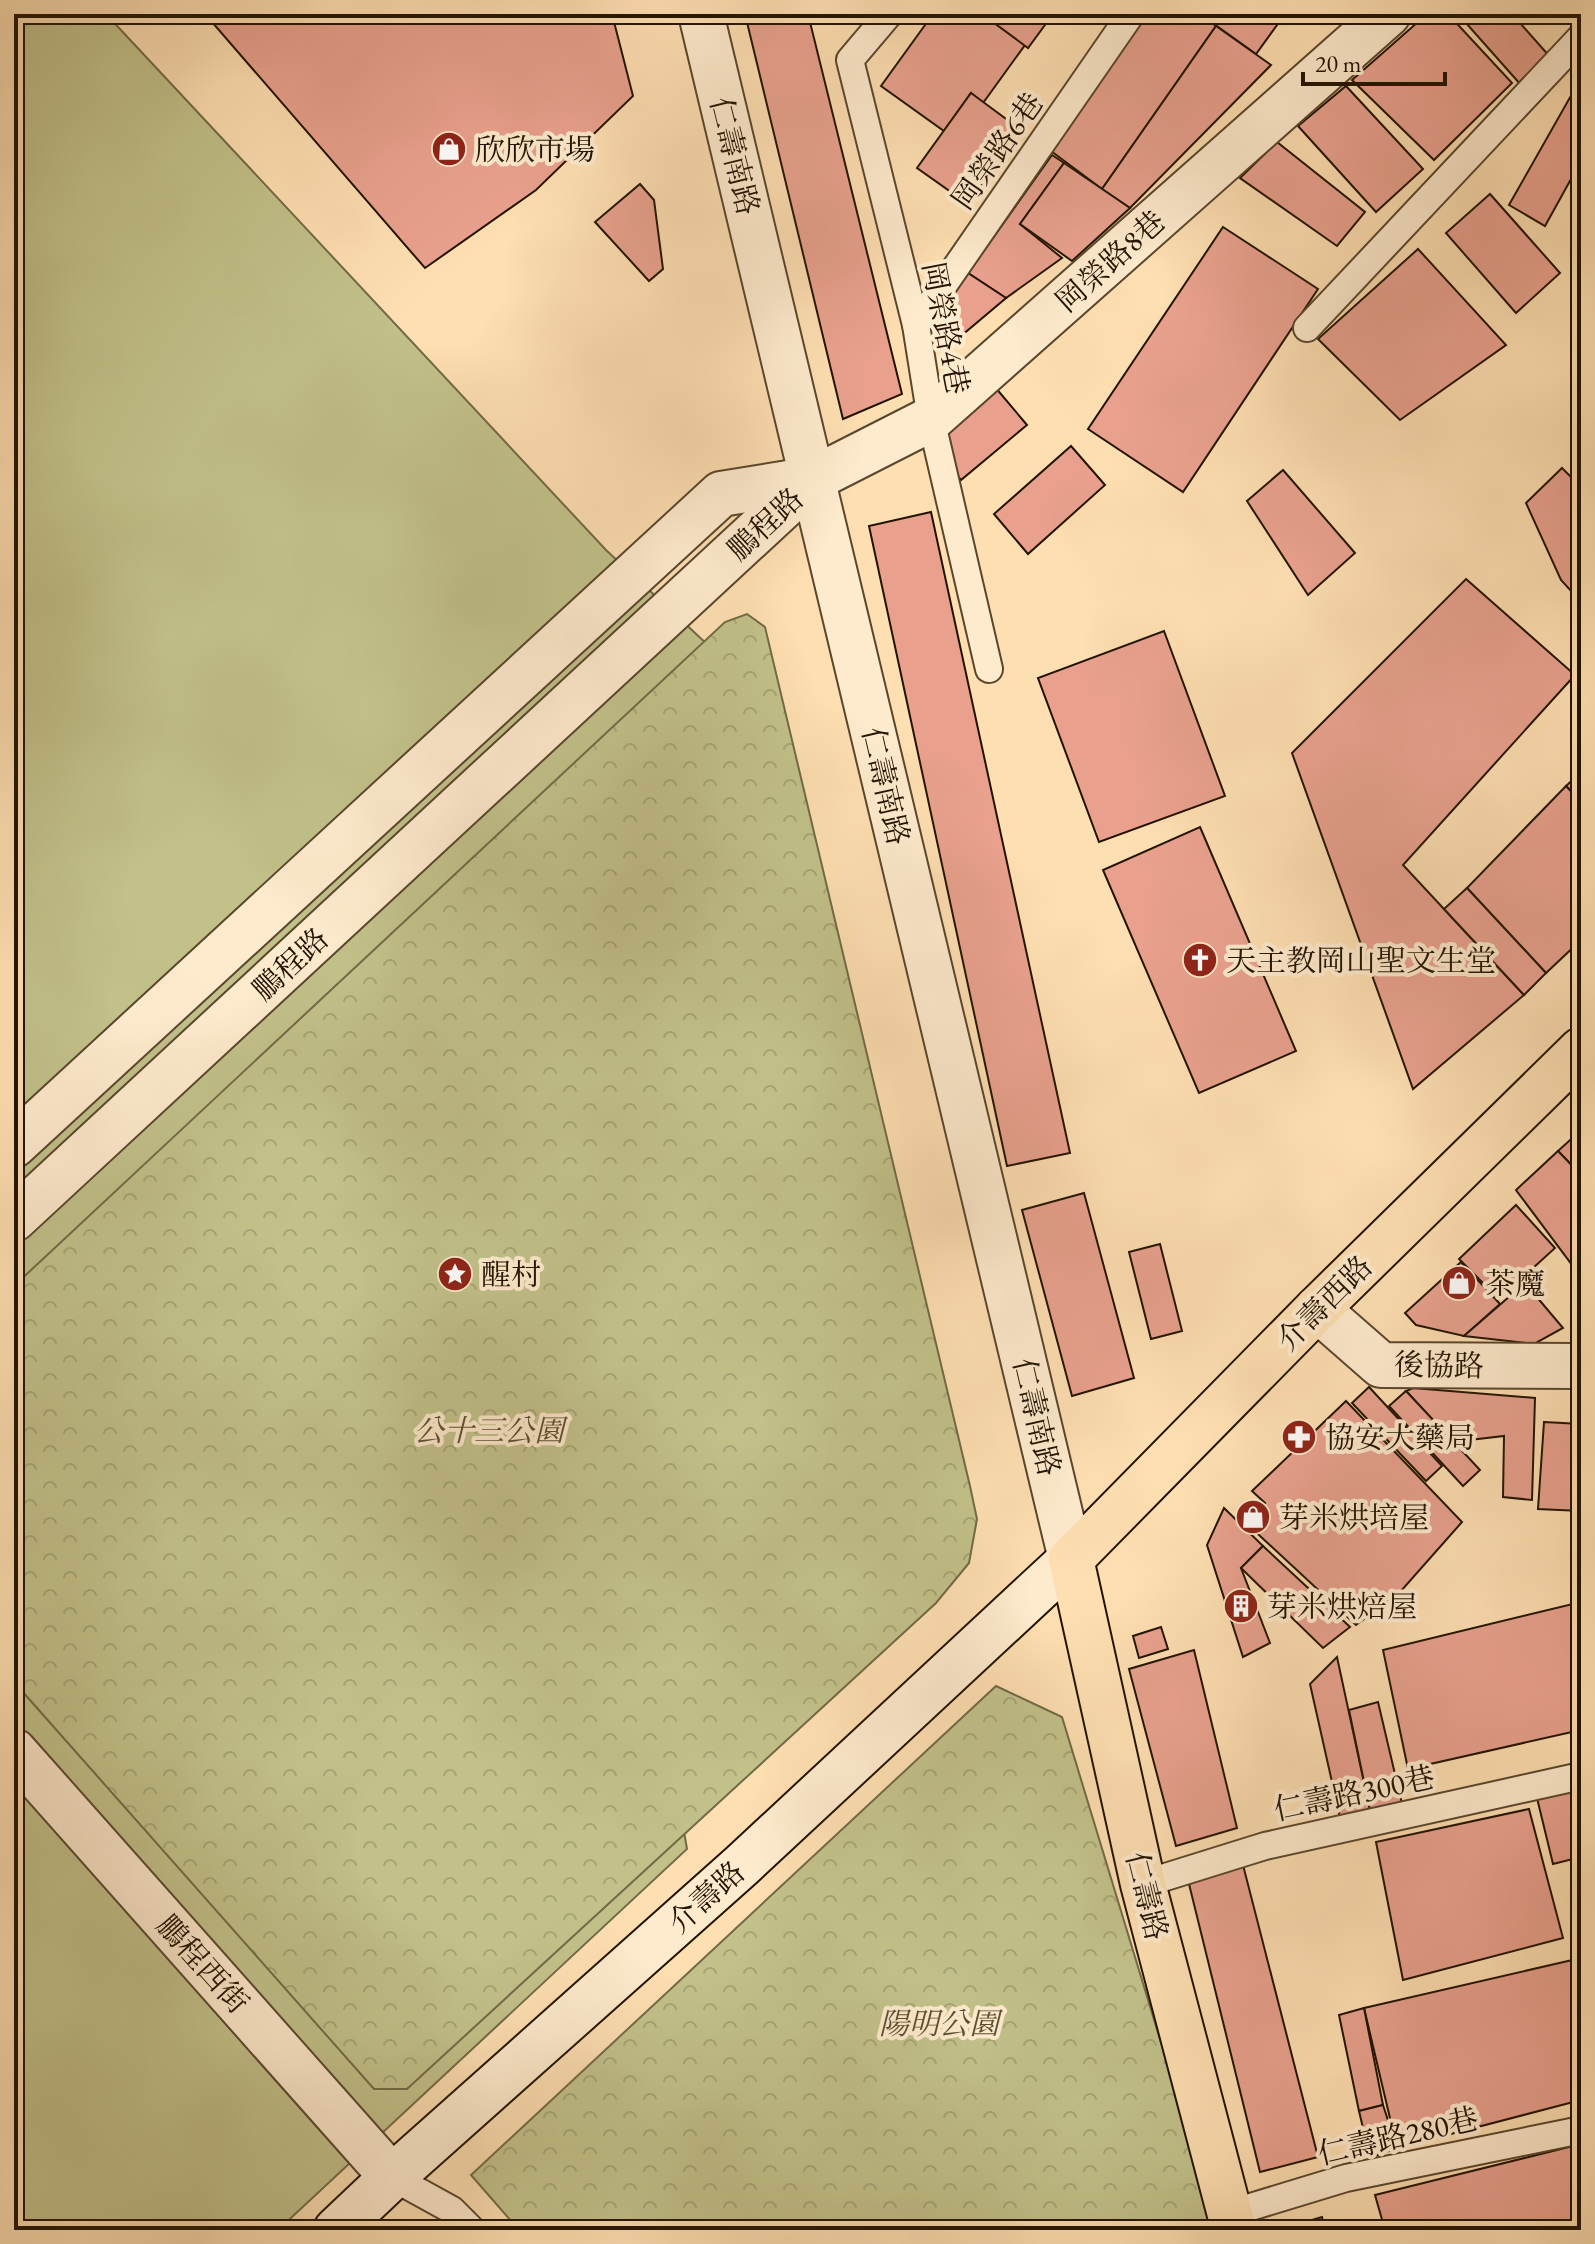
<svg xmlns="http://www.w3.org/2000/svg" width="1595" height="2244" viewBox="0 0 1595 2244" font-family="'EB Garamond','Noto Serif TC',serif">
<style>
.grass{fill:#c2c18a;stroke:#726a46;stroke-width:2}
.forest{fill:url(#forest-crowns);stroke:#726a46;stroke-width:2}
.building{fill:#e9a18e;stroke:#221301;stroke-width:2}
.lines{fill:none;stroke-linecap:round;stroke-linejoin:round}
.service-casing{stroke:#59462d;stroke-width:30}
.minor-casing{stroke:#59462d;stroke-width:48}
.tertiary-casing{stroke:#59462d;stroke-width:48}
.secondary-casing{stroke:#221301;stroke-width:48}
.primary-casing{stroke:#221301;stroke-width:48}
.service{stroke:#feeacd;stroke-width:26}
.minor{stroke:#feeacd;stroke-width:44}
.tertiary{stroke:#feeacd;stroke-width:44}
.secondary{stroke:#feeacd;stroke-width:44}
.primary{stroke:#fedfb2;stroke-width:44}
.labels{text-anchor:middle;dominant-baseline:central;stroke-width:8;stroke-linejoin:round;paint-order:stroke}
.poi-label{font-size:30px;fill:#221301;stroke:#feeacd;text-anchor:start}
.street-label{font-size:30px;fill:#221301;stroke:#feeacd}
.park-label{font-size:30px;font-style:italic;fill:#5a5031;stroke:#feeacd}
</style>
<defs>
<pattern id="forest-crowns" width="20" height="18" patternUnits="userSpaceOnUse" patternTransform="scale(2)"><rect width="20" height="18" fill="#c2c18a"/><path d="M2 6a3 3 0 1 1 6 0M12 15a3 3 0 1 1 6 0" fill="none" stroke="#a6a575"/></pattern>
</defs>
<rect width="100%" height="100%" fill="#fedfb2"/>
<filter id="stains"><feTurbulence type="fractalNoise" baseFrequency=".0025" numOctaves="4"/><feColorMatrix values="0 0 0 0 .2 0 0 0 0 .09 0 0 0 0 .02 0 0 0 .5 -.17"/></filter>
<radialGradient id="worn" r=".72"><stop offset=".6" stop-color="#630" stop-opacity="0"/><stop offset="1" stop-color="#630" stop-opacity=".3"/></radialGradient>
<g class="grass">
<path d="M27,14H106L606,550L723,659L14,1324V25Z"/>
<path d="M14,1490L682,1820L687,1849L278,2230H14Z"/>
</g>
<g class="forest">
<path d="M747,614L765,627L970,1486L977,1519L969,1563L936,1603L407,2089H374L14,1682V1286L725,622Z"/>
<path d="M996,1686L1062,1717L1218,2230H519L471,2175Z"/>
</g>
<g class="building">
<path d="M205,14H612L633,96L536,190L425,268Z"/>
<path d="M745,14H808L902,394L843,419Z"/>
<path d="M933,14H982L1025,45L983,103L971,93L944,131L881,86Z"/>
<path d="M982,14H1053L1028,48Z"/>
<path d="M1145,14H1200L1216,26L1102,189L1051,151Z"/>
<path d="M1200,14H1285L1256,54Z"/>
<path d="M1427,14H1448L1512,83L1434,160L1352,80Z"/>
<path d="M1458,14H1512L1551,58L1521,85Z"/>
<path d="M1216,26L1271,65L1130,208L1102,189Z"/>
<path d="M1581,78V161L1545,226L1509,205Z"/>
<path d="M1346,86L1423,169L1376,212L1298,126Z"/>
<path d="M971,93L1021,130L968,204L917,168Z"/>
<path d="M1277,142L1365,212L1337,246L1240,178Z"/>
<path d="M1052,155L1064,163L1020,224L1062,258L1006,298L968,273Z"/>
<path d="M1064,163L1130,208L1072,261L1020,224Z"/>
<path d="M640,184L654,200L663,269L649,281L595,222Z"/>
<path d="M1490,194L1560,273L1516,313L1446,233Z"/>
<path d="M1223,227L1318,289L1183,492L1088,429Z"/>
<path d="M1418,249L1506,345L1400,420L1318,339Z"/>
<path d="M968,273L1006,298L961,336L936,321Z"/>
<path d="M995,387L1027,425L961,480L929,442Z"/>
<path d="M1071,446L1105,485L1028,554L994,514Z"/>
<path d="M1562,468L1581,487V602L1561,580L1526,503Z"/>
<path d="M1283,470L1355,553L1308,595L1247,501Z"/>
<path d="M931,512L1070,1153L1007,1166L869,526Z"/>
<path d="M1466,579L1575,675L1403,865L1524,995L1413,1089L1292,753Z"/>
<path d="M1164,631L1225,796L1099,842L1038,678Z"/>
<path d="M1581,772V802L1566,786Z"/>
<path d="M1566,786L1581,802V940L1546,973L1467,888Z"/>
<path d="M1200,827L1296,1051L1199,1093L1103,870Z"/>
<path d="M1467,888L1546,973L1524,995L1444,909Z"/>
<path d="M1581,1130V1175L1558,1151Z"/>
<path d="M1558,1151L1581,1175V1277L1516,1190Z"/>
<path d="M1084,1193L1134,1378L1072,1396L1022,1210Z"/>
<path d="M1516,1205L1555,1248L1499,1299L1459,1259Z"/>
<path d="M1160,1244L1182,1331L1151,1339L1129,1252Z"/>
<path d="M1461,1262L1500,1304L1464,1336L1416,1325L1405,1313Z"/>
<path d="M1525,1283L1563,1328L1534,1344L1464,1336Z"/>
<path d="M1369,1387L1442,1466L1426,1481L1352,1403Z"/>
<path d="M1413,1388L1535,1398L1532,1500L1503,1497L1504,1436L1453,1442L1406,1391Z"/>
<path d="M1406,1391L1480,1470L1463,1486L1389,1406Z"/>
<path d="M1346,1401L1462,1522L1401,1591L1356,1625L1245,1522L1265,1503L1252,1491Z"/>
<path d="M1544,1422L1581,1424V1511L1538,1509Z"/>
<path d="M1224,1508L1263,1546L1241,1568L1270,1643L1243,1657L1207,1545Z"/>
<path d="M1263,1546L1350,1627L1323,1648L1241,1568Z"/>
<path d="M1581,1602V1730L1408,1769L1383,1650Z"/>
<path d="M1161,1627L1168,1649L1139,1658L1133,1636Z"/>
<path d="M1194,1650L1237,1828L1176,1846L1129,1669Z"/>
<path d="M1337,1657L1371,1815L1341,1822L1310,1684Z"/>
<path d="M1378,1702L1403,1808L1371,1815L1349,1710Z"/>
<path d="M1581,1788V1857L1553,1864L1537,1798Z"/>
<path d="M1529,1809L1563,1938L1403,1980L1376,1842Z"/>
<path d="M1243,1865L1318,2157L1260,2172L1189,1884Z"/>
<path d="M1581,1958V2100L1397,2148L1364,2008Z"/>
<path d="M1364,2008L1383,2105L1359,2111L1339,2015Z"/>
<path d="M1383,2105L1397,2148L1370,2158L1359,2111Z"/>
<path d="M1581,2144V2230H1385L1375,2195Z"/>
<path d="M1322,2217L1325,2230H1278Z"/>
</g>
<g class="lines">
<g class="service-casing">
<g id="service">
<path d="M889,14L850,60L916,325L931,419L989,669"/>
<path d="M916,325L1131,14"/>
<path d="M1307,328L1581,37"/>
<path d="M1143,1884L1265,1846L1581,1776"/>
<path d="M392,2177L452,2210L472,2230"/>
<path d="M1231,2213L1346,2178L1581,2130"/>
</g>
</g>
<g class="minor-casing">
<g id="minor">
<path d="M14,1145L721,494L813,479"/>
<path d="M14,1219L813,479L931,419L1388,14"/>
<path d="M1317,1309L1381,1365L1581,1366"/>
<path d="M14,1751L392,2177"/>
</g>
</g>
<g class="tertiary-casing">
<path id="tertiary" d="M701,14L1071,1559"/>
</g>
<g class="secondary-casing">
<path id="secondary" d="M336,2230L392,2177L741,1866L1071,1559"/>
</g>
<g class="primary-casing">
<path id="primary" d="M1234,2230L1143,1884L1071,1559L1317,1309L1581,1050"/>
</g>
<use href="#service" class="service"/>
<use href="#minor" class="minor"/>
<use href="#tertiary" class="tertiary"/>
<use href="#secondary" class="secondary"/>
<use href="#primary" class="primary"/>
</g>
<defs>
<g id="shop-disc" transform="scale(1.8)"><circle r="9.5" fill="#8f2418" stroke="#feeacd"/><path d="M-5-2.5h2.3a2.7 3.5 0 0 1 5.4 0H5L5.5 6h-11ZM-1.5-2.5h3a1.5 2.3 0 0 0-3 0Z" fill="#fff"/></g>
<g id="church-disc" transform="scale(1.8)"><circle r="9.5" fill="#8f2418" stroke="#feeacd"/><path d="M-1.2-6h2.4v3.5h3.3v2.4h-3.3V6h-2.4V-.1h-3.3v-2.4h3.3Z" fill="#fff"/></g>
<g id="sight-disc" transform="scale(1.8)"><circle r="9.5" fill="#8f2418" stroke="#feeacd"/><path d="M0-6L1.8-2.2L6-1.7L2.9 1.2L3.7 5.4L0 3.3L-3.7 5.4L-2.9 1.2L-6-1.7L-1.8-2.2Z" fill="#fff"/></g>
<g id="pharmacy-disc" transform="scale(1.8)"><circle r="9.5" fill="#8f2418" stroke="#feeacd"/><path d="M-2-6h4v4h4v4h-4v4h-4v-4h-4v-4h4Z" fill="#fff"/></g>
<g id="building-disc" transform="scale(1.8)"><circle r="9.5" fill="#8f2418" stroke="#feeacd"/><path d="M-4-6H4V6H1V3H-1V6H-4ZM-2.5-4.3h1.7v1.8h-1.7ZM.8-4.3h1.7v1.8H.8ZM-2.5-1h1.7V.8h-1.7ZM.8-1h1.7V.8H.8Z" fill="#fff"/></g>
</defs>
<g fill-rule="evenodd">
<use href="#shop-disc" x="449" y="149"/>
<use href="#church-disc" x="1200" y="960"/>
<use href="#sight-disc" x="455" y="1274"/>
<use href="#shop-disc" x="1459" y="1283"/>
<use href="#pharmacy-disc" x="1299" y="1437"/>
<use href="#shop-disc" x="1253" y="1517"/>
<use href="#building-disc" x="1241" y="1606"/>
</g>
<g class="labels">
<g class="poi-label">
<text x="475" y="149">欣欣市場</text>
<text x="1226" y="960">天主教岡山聖文生堂</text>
<text x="481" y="1274">醒村</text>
<text x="1485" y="1283">茶魔</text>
<text x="1325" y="1437">協安大藥局</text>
<text x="1279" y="1517">芽米烘培屋</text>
<text x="1267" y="1606">芽米烘焙屋</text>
</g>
<g class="street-label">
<text transform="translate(997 151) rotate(-55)">岡榮路6巷</text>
<text transform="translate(735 156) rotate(76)">仁壽南路</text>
<text transform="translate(1110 261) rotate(-42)">岡榮路8巷</text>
<text transform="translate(946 328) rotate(79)">岡榮路4巷</text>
<text transform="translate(765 524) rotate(-43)">鵬程路</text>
<text transform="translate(886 786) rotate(77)">仁壽南路</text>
<text transform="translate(290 964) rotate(-43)">鵬程路</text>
<text transform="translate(1324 1303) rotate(-45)">介壽西路</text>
<text transform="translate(1439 1365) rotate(1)">後協路</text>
<text transform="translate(1037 1417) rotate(77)">仁壽南路</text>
<text transform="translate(1354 1793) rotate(-12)">仁壽路300巷</text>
<text transform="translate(1147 1896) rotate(76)">仁壽路</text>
<text transform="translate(706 1897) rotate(-42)">介壽路</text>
<text transform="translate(203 1964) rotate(48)">鵬程西街</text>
<text transform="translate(1398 2136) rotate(-13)">仁壽路280巷</text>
</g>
<g class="park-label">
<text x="489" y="1430">公十三公園</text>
<text x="939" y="2023">陽明公園</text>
</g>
</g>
<rect width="1595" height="2244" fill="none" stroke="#fedfb2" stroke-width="48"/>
<rect x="16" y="16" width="1563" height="2212" fill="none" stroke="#221301" stroke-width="4"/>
<rect x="24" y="24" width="1547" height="2196" fill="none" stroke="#221301" stroke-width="2"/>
<path d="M1303 72v12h142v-12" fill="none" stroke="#221301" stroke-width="4"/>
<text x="1315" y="72" font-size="24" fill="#221301" stroke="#feeacd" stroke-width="6" paint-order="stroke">20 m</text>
<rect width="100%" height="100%" filter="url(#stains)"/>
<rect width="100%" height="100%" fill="url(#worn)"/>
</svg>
